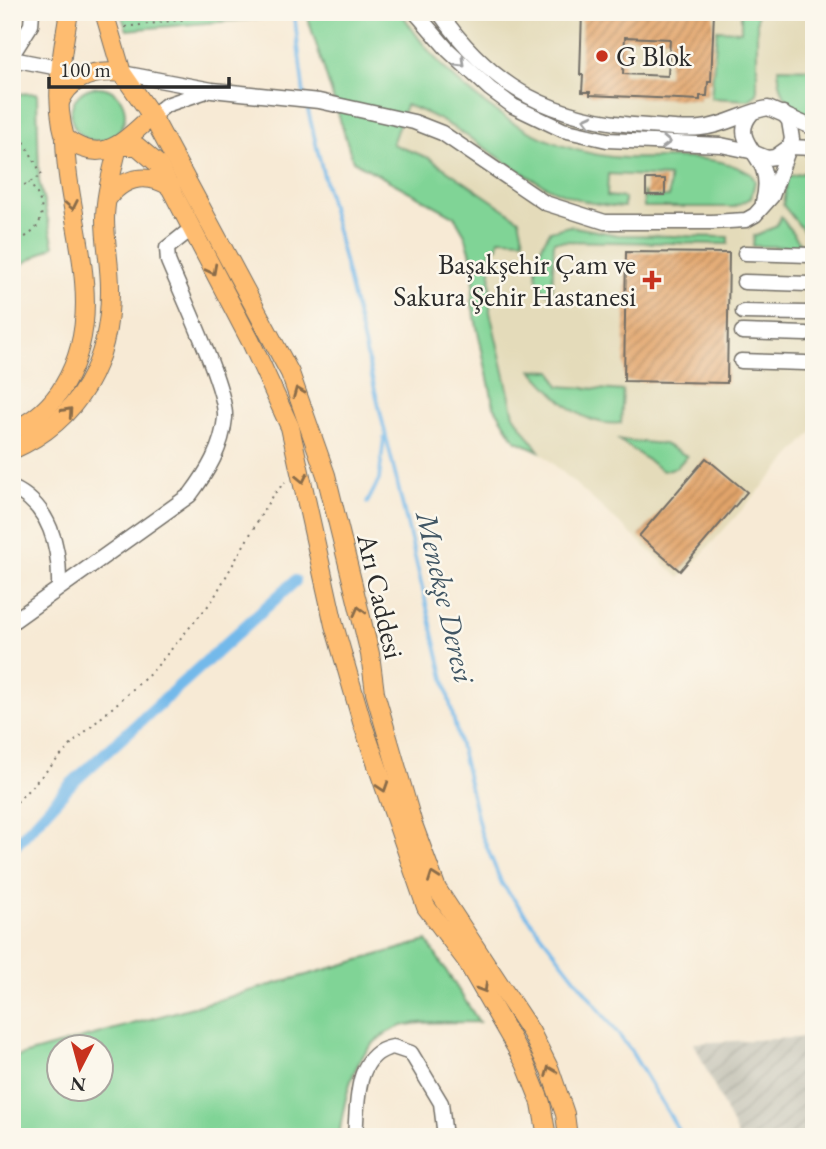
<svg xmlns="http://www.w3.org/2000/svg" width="826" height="1149" viewBox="0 0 826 1149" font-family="'EB Garamond',serif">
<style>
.built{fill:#e4dbba}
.industrial{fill:url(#industrial-furrows)}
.green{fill:#80d496;stroke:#568060;stroke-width:2;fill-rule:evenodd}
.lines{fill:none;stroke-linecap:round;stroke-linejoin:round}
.stream{stroke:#73b9ea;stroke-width:3.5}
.canal{stroke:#73b9ea;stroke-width:12}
.building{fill:url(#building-hatch);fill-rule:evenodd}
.minor-casing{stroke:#726e66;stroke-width:17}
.major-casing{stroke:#726e66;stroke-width:20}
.path{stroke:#726e66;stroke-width:2;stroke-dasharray:2 5;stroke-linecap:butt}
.minor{stroke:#fff;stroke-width:14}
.major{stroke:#febc70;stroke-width:18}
.oneway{stroke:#a0a0a0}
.oneway2{stroke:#8a6c4a}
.poi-dot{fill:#c8321e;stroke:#fbf7ec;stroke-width:2.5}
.labels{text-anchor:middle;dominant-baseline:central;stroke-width:5;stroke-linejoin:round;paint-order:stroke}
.poi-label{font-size:28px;fill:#2b2b2b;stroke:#fbf7ec;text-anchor:start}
.street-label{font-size:28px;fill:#2b2b2b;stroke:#fbf7ec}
.water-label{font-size:30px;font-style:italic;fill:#415664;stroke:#fbf7ec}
</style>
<defs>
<pattern id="industrial-furrows" width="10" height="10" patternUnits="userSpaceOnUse" patternTransform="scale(1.75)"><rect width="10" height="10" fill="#c6c5b8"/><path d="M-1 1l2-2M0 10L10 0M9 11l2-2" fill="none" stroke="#aaa99e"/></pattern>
<pattern id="building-hatch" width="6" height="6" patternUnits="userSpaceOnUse" patternTransform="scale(1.75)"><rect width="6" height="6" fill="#e2a46a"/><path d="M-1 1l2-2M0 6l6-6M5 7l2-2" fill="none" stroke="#b78657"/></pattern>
</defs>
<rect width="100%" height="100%" fill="#fbf7ec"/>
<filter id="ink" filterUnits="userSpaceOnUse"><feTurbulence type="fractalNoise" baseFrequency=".0143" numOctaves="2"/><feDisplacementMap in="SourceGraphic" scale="14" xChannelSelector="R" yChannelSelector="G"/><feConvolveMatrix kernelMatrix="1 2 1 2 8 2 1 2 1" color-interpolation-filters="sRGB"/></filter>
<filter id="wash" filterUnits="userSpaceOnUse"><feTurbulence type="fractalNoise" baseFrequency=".00686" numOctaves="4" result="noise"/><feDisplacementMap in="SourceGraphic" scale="28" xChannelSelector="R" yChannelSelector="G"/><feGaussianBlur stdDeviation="1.57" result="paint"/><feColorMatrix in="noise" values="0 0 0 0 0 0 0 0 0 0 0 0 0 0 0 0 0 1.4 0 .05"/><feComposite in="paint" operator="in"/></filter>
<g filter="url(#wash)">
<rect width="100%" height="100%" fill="#f7ead5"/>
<path class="built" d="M353,12H814V430L680,578L539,451L514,415L490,312L491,247L478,214L395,169Z"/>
<path class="industrial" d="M814,1037V1137H738L694,1043Z"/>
<g class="green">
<path d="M120,12H262V18L127,30Z"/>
<path d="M306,12H401C447,88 535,154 626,158C669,160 713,151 751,174L755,181L751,198L734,207H644L643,191L647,198L669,197V177L608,174L607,196L624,198V207C530,203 487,133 406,105L392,144L429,158L519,219L524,240L499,239L498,247L491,248L490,312L514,415L539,451L515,440L494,406L472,304L475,268L465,235L454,216L353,161Z"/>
<path d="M741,12H757V94L749,100L711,98L717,30L741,31Z"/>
<path d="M778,68L814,69V119C788,107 780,97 778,68Z"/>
<circle cx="98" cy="114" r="27"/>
<path d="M37,93L39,181L54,246L12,270V94Z"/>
<path d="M814,170V244L783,205L787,177Z"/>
<path d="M781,217L803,247L753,246L754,236L775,227Z"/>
<path d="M569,226L618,235L728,237V244L554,241L552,295C526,284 537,251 550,231Z"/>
<path d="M532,370L552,371L559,386L623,391L621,423C581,428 557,397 532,370Z"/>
<path d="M619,440L664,444L687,456L677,467L663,471Z"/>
<path d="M427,941L479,1022C458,1023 421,1020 402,1026C354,1042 345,1093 339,1137H12V1058ZM60,1048H102V1090H60Z"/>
</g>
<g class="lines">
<g class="stream">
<path d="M294,12L304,95"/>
<path d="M306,102L481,833L502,884L629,1048L683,1137"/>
<path d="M367,503L379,480L384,438"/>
</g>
<path class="canal" d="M12,849L70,785L295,581"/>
</g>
<g id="blocks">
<g class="building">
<path d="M582,12H714L711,82H708L707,96H700V100L590,95V92H582L583,75H580ZM625,37L670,39L668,76L623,74Z"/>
<rect x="646" y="179" width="19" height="16"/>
<path d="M626,252L729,253L727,383L624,381Z"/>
<path d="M706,458L747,492L680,571L639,536Z"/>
</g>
</g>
</g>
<g filter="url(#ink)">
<use href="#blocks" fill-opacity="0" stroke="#726e66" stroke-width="2"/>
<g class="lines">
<g class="minor-casing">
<g id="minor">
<path d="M415,12L448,50L490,89L513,106L563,130L607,140L721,145L750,151L767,158L775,157L789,147L814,148"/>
<path d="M439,12C493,90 555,121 647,126C665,127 684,130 701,128C725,126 745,112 768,108L814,128"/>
<path d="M12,55L31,25L32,12"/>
<path d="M12,59L59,68"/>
<path d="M122,73L212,90L319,101L414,122L442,133L545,203L605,222H712L746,220L755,215L772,196L792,139L789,121L783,113"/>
<path d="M751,114C733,136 755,149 763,169C767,180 766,191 763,202"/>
<path d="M152,116L166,105L204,92"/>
<path d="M745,253L809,255"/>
<path d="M744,282L808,284"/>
<path d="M743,312L807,313"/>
<path d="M742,332L806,334"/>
<path d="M741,361L805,363"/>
<path d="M12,488C50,505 60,547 59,586"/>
<path d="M12,622L190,495C208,471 222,448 225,418C227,389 181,293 168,261L167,248L191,229"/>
<path d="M355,1137C358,1106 353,1054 393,1047L411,1053L441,1103L445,1137"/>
</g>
</g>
<g class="major-casing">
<g id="major">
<path d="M69,12C62,54 53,96 65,138C103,167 123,142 152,116"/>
<path d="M104,12L122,73L152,116L290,373L326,475L370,654L375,693L413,824L437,889L531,1032L550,1070L565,1114L568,1137"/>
<path d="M60,102C71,76 95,70 122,73"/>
<path d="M118,146H137L158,164L251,342L290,427L334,625L362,722L426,907L466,960L525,1063L541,1103L547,1137"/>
<path d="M108,198C125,176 148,173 171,187"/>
<path d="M12,430C34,422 53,404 64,385C110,308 66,220 65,138"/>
<path d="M12,450C80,420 111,361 110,288C110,265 105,242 105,219C105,195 113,169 118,146"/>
</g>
</g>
<g class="path">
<path d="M119,16H125V12"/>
<path d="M125,27L187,19L196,12"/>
<path d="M12,130L17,128L42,175L12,192"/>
<path d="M12,242C45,234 50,206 29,183"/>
<path d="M12,807L74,742L152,672L212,601L272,496L285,482"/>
</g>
<use href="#minor" class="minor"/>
<use href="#major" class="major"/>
</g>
<defs><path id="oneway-chevron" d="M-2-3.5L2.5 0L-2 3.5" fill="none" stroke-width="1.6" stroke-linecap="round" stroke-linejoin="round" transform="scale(1.75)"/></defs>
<g class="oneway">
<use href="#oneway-chevron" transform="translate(461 63) rotate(45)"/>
<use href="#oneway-chevron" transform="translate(588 120) rotate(-166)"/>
<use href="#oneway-chevron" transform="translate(666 142) rotate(2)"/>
</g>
<g class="oneway2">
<use href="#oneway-chevron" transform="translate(72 205) rotate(79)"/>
<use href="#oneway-chevron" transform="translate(212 270) rotate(62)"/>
<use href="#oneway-chevron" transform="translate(298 392) rotate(-112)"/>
<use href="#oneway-chevron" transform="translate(68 412) rotate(-48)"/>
<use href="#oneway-chevron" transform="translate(302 478) rotate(78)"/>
<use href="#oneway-chevron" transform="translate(359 611) rotate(-104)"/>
<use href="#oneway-chevron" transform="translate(383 787) rotate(72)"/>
<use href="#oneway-chevron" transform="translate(433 877) rotate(-110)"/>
<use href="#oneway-chevron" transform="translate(483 988) rotate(59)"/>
<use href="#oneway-chevron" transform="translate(550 1071) rotate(-112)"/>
</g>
</g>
<g class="poi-dot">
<circle cx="602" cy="56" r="7"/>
<path d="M648.5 269.5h7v7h7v7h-7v7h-7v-7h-7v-7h7z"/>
</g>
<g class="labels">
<g class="poi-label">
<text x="616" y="56">G Blok</text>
<text x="636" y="264" text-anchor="end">Başakşehir Çam ve<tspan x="636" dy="32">Sakura Şehir Hastanesi</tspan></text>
</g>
<g class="street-label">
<text transform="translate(381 596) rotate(77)">Arı Caddesi</text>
</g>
<g class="water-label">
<text transform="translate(446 597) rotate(77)">Menekşe Deresi</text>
</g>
</g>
<rect width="826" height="1149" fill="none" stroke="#fbf7ec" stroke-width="42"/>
<g transform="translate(80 1068) rotate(186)"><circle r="33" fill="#fbf7ec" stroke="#a8a59f" stroke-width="2"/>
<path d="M0-5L12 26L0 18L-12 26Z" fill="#c8321e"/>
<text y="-10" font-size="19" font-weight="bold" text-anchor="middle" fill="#2b2b2b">N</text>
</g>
<path d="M49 77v10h180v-10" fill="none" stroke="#2b2b2b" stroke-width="3.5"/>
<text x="60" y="77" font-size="21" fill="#2b2b2b" stroke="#fbf7ec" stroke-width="5" paint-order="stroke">100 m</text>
</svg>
